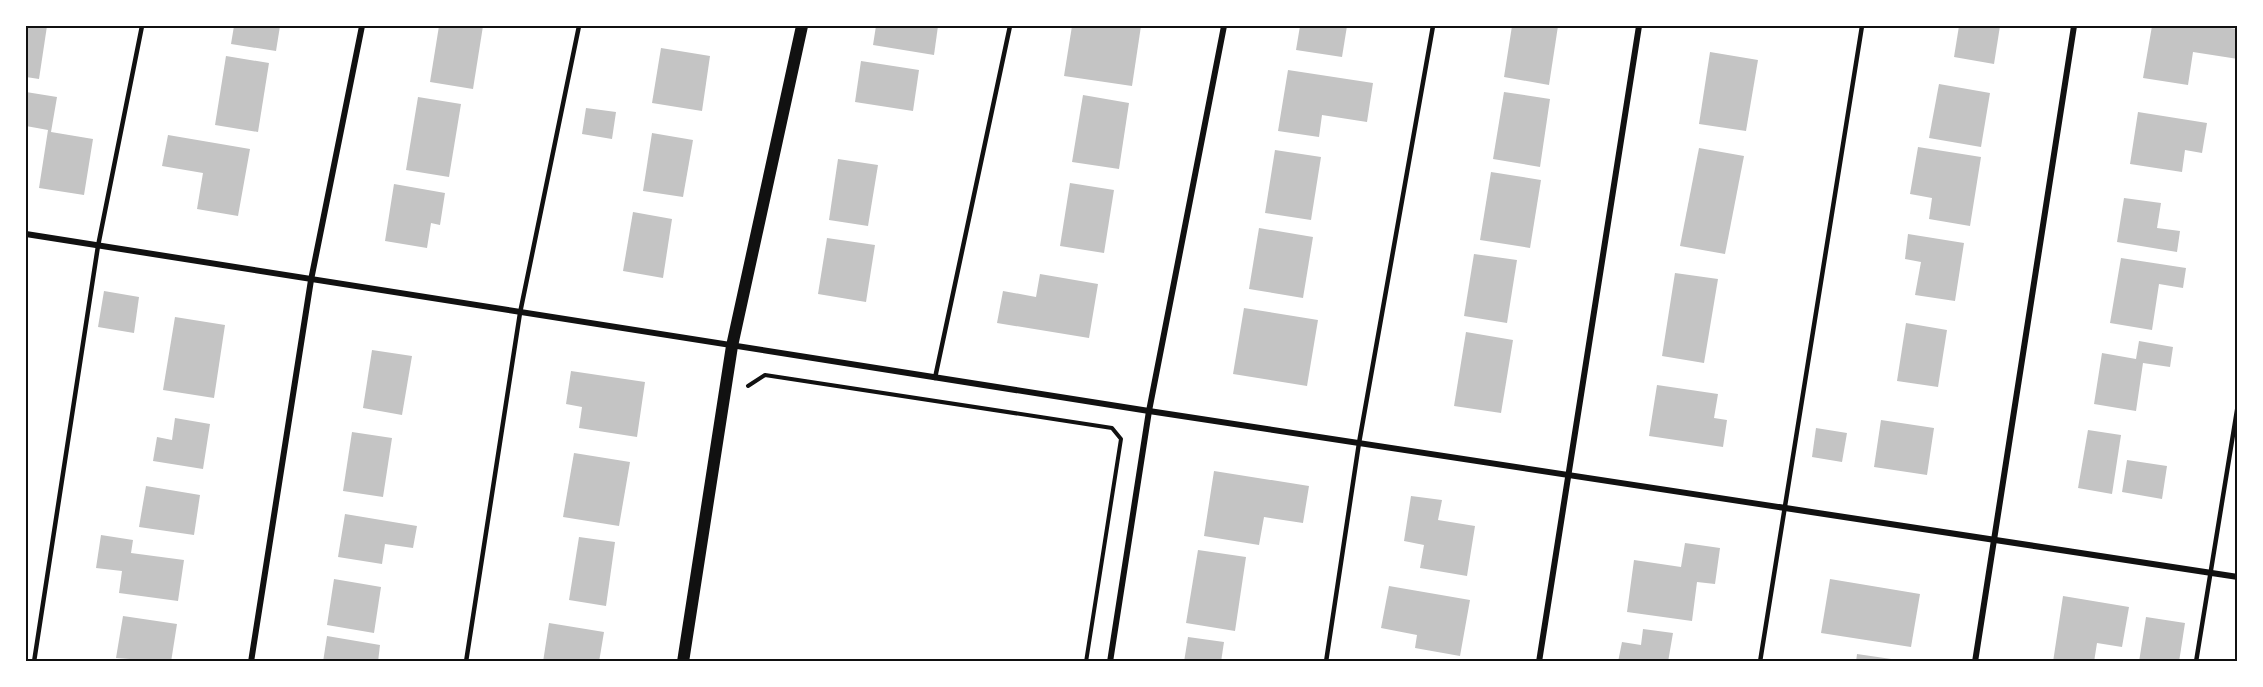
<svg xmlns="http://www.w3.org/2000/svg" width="2263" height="687" viewBox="0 0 2263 687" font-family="'Golos Text',sans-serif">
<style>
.building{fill:#c4c4c4}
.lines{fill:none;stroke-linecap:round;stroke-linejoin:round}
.path{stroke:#111;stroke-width:4}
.service{stroke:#111;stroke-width:4.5}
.minor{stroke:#111;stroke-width:6}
.secondary{stroke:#111;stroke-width:12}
.neatline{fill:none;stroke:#111;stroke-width:2}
</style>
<rect width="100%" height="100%" fill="#fff"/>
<g class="building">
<path d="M26,26H47L39,79L26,77Z"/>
<path d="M234,26H280L276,51L231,44Z"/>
<path d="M439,26H483L473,89L430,82Z"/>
<path d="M876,26H938L934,55L873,45Z"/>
<path d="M1072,26H1141L1132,86L1064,76Z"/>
<path d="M1300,26H1347L1342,57L1296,50Z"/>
<path d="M1512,26H1558L1549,85L1504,77Z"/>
<path d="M1959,26H2000L1994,64L1954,57Z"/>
<path d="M2152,26H2214L2238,29V59L2193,52L2188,85L2143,78Z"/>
<path d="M661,48L710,56L702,111L652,103Z"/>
<path d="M1710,52L1758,60L1746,131L1699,124Z"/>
<path d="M226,56L269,63L258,132L215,125Z"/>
<path d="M861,61L919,70L913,111L855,102Z"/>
<path d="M1288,70L1373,83L1367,122L1322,115L1319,137L1278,131Z"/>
<path d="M1939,84L1990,93L1981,147L1929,138Z"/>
<path d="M26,92L57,97L51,132L93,139L84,195L39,188L48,130L26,126Z"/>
<path d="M1504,92L1550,99L1540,167L1493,159Z"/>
<path d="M1083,95L1129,103L1119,169L1072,162Z"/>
<path d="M418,97L461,104L449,177L406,170Z"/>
<path d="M586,108L616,112L612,139L582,134Z"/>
<path d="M2138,112L2207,123L2202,153L2185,150L2182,172L2130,164Z"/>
<path d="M652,133L693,140L683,197L643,191Z"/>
<path d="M168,135L250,149L238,216L197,209L203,173L162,166Z"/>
<path d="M1918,147L1981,157L1970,226L1929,219L1932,198L1910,194Z"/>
<path d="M1699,148L1744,156L1725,254L1680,246Z"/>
<path d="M1275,150L1321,157L1311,220L1265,213Z"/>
<path d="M838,159L878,165L868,226L829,220Z"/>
<path d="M1491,172L1541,180L1530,248L1480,240Z"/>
<path d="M1070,183L1114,190L1104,253L1060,246Z"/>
<path d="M394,184L445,193L440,225L431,223L427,248L385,241Z"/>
<path d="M2124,198L2161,203L2157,228L2180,231L2177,252L2117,242Z"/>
<path d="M633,212L672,219L663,278L623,271Z"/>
<path d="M1259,228L1313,237L1303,298L1249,289Z"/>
<path d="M1908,234L1964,243L1955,301L1915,295L1921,262L1905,259Z"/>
<path d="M827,238L875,245L866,302L818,294Z"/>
<path d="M1474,254L1517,260L1507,323L1464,316Z"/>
<path d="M2121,258L2186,268L2183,288L2159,284L2152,330L2110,323Z"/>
<path d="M1675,273L1718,279L1704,363L1662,356Z"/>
<path d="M1040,274L1098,284L1089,338L997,323L1003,291L1036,297Z"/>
<path d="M104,291L139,297L134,333L98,327Z"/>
<path d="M1244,308L1318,320L1307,386L1233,374Z"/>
<path d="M175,317L225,325L214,398L163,390Z"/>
<path d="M1906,323L1947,330L1938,387L1897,381Z"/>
<path d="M1466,332L1513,340L1501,413L1454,406Z"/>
<path d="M2139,341L2173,347L2170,367L2143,363L2136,411L2094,404L2102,353L2136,359Z"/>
<path d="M372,350L412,356L402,415L363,408Z"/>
<path d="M571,371L645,382L637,437L579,428L582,407L566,404Z"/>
<path d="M1657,385L1718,394L1714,418L1727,420L1723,447L1649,436Z"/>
<path d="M175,418L210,424L203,469L153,461L157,437L172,440Z"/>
<path d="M1881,420L1934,428L1927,475L1874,467Z"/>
<path d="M1816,428L1847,433L1842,462L1812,457Z"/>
<path d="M2088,430L2121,435L2112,494L2078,488Z"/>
<path d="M352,432L392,438L383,497L343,491Z"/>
<path d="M574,453L630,462L619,526L563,517Z"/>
<path d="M2127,460L2167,466L2162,499L2122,492Z"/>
<path d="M1214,471L1309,486L1303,523L1264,517L1259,545L1204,536Z"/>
<path d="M146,486L200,495L194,535L139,527Z"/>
<path d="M1411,496L1442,500L1438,520L1475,526L1467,576L1420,568L1424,545L1404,541Z"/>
<path d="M345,514L417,526L413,548L385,544L382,564L338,557Z"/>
<path d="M101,535L133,540L131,553L184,560L178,601L119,593L122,571L96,568Z"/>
<path d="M579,537L615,542L606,606L569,600Z"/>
<path d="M1685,543L1720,548L1715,584L1697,582L1692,621L1627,612L1634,560L1681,567Z"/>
<path d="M1198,550L1246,557L1235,631L1186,623Z"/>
<path d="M334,579L381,587L374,633L327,625Z"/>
<path d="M1830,579L1920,594L1911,647L1821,633Z"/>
<path d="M1389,586L1470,600L1460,656L1415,648L1417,635L1381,628Z"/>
<path d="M2063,596L2129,607L2122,647L2097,643L2094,662H2053Z"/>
<path d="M123,616L177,624L171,662L116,658Z"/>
<path d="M2146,617L2185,623L2179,662H2139Z"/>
<path d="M549,623L604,632L599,662H543Z"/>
<path d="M1643,629L1673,633L1668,662H1618L1622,642L1641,645Z"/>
<path d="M327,636L380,645L378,662H323Z"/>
<path d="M1188,637L1224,642L1221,662H1184Z"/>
<path d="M1857,654L1898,660V662H1856Z"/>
</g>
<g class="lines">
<path class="path" d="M748,386L765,375L1112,428L1121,439L1086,662"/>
<g class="service">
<path d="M935,378L1010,26"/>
<path d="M34,662L98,246L142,26"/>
<path d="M466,662L520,313L579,26"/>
<path d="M1326,662L1359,443L1433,26"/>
<path d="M1760,662L1862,26"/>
<path d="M2196,662L2238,404"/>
</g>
<g class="minor">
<path d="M26,234L1149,411L2238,577"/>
<path d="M251,662L311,280L362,26"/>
<path d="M1110,662L1149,411L1224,26"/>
<path d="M1539,662L1639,26"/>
<path d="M1975,662L2074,26"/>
</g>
<path class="secondary" d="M683,662L732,346L802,26"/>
</g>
<rect width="2263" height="687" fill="none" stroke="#ffffff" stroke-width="54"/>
<rect x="27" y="27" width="2209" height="633" class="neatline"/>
</svg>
